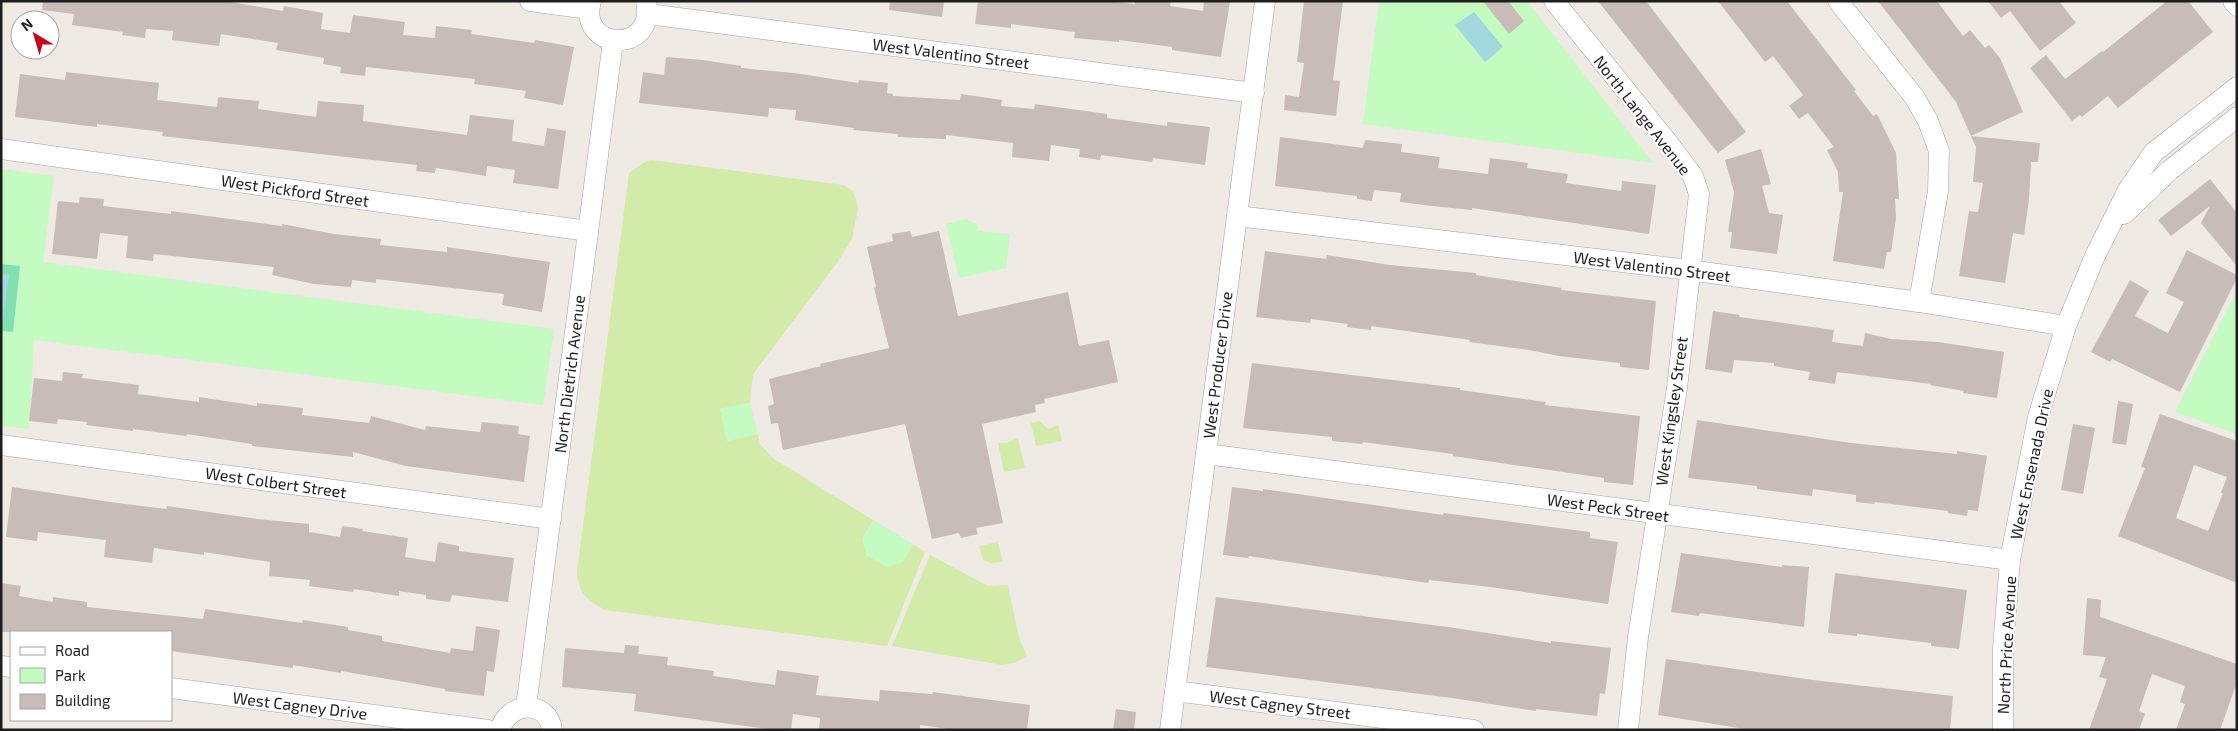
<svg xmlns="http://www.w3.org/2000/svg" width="2238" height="731" viewBox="0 0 2238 731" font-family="'Exo 2',sans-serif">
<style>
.grass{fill:#d2eba9}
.park{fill:#c3fbc0}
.pitch{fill:#80e0af}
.water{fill:#a3d9de}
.building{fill:#c7bcb7;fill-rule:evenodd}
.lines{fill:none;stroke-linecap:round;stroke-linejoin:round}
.minor-casing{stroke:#a2a2a2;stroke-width:21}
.minor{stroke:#fff;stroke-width:20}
.labels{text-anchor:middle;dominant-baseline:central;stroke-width:4;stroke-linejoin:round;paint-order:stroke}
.street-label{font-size:16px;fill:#1e1e1e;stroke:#fff}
</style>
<rect width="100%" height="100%" fill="#efeae4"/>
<g class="grass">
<path d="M652,160L844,185L853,191L857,202L858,209L852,239L837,263L753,374L750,403L720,409L727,441L758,434L760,444L774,459L873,520L862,539L902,563L913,544L925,552L887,646L605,610C586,599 578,593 577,571L629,173L646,161Z"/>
<path d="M1040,421L1048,429L1058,425L1062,441L1036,446L1031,423Z"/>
<path d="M1018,438L1025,468L1004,472L998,443H1007Z"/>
<path d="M998,542L1003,562L991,563L983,560L979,546Z"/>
<path d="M930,555L988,586L1008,585L1019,638L1027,656L1014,663L1002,665L892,646Z"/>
</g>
<g class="park">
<path d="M1379,1H1527L1653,163L1363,124Z"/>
<path d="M1,169L54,176L43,262L554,329L543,405L34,340L29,429L1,426Z"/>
<path d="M966,219L973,223H977L979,231L1010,234L1006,268L959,278L946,224Z"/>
<path d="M2237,290V434L2175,412Z"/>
<path d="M750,403L758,434L727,441L720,409Z"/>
<path d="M873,520L913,544L902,563L886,567L866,555L862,539Z"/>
</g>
<path class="pitch" d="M1,264L20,266L13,332L1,331Z"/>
<g class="water">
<path d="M1474,12L1503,47L1485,62L1455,25Z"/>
<path d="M1,274L9,275L3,321H1Z"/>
</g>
<g class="building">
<path d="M43,1H225L283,11L284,6L323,13L321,29L350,33L353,15L405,22L403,35L435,38L436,26L472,30L471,34L534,43L535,40L574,47L563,105L524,98L526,91L474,84L475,79L366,67L365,76L340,73L341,67L323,64L324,58L276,50L278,43L221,34L219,46L172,40L173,31L146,29L145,38L122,35L123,32L72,25L74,14L42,10Z"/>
<path d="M890,1H944L942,17L889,10Z"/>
<path d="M978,1H1106L1135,4V1H1171L1170,6L1203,11L1204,1H1230L1221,57L1172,50V47L1119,40V42L1074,38L1075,32L1011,24V28L975,24Z"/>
<path d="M1304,1H1343L1333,80L1340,81L1336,116L1284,110L1285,95L1299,97L1304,63L1297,62Z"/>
<path d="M1483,1H1508L1524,21L1509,34Z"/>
<path d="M1598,1H1646L1746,132L1718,153Z"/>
<path d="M1718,1H1787L1856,90L1854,91L1873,116L1877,114L1896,153L1899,199H1895L1896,218L1891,252H1887L1884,269L1833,261L1843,192H1839L1838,172L1827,150L1834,147L1808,113L1799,119L1789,106L1803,95L1773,56L1765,62Z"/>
<path d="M1878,1H1937L1963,36L1970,30L1985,48L1989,45L2000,58L2023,112L1971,136L1956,102Z"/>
<path d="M1988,1H2059L2076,23L2040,51L2010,11L2001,18Z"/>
<path d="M2167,1H2188L2213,32L2118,108L2108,96L2082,117L2080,115L2072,121L2030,68L2046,55L2065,79L2102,51L2103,52Z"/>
<path d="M666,57L703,60L741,66V68L794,73L858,83L859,80L888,83L887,93L893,94V96L960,100L961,94L1002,100L1001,106L1034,109L1035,104L1107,114V118L1167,126V122L1210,127L1205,165L1153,158L1152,162L1101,155L1100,160L1079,157L1080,149L1051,145L1049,161L1012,157L1013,143L946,135V139L898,137V134L853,130L854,128L795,120L796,110L769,108L768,117L639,103L643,72L664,75Z"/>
<path d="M66,72L159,83L157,100L217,107L218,97L259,101L258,109L316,117L318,101L364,105L363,121L467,135L470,115L514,120L512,141L544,146L547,128L566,131L558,189L513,183L515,170L487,166L486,176L436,168L435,173L416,171L417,165L162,136L163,132L97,124V127L15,117L20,74L65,80Z"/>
<path d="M1971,136L2040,143L2038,162H2031L2029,199L2024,235L2013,233L2005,283L1959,276L1969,211L1978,212L1983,183L1973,182L1976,147Z"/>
<path d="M1280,137L1363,148L1365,140L1402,144L1401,152L1440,157L1438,168L1488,174L1490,158L1528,163L1527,168L1568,174L1566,183L1621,191L1622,181L1656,185L1649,234L1472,208V210L1432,206L1400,202L1401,193L1374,190L1372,201L1357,199V196L1275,186Z"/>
<path d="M1761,149L1771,184L1762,186L1769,213L1783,215L1777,254L1730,248L1732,232H1728L1734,192L1725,160Z"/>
<path d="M2210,179L2237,213V266L2201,223L2210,206L2171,236L2158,220Z"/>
<path d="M80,197L104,199L103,206L171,214V211L282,226V224L334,234L381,239L380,245L447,252V247L550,262L542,312L502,305L504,294L376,279V283L352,280L351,287L314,284L272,275L274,267L154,254L153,261L126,258L128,236L100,233L97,259L52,254L58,201L79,203Z"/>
<path d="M910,231L912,237L939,231L958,316L1068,292L1079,346L1109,340L1118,382L1044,399L1045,403L1035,405L1036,412L982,424L1003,523L976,528L978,534L961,538L959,533L932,539L905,424L783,450L778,423L771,424L768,406L774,404L769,379L821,366L820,364L889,348L874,288L876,287L867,247L893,241L892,234Z"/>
<path d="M2187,250L2237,275V278L2180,392L2112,359L2110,362L2091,352L2130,280L2149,291L2135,316L2168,333L2184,302L2166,293Z"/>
<path d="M1265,251L1326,259L1327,255L1390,265L1476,273V275L1562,288L1561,290L1656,301L1649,370L1620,367V363L1559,356L1529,350L1469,342L1470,340L1371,326V330L1347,327L1348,324L1311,319L1310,323L1256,317Z"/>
<path d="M1713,311L1740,315L1739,317L1834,330L1832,342L1863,346L1865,333L1891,339L1938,342L2004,352L1997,398L1963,393L1964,391L1930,385L1931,384L1837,372L1835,384L1808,380L1810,372L1774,366V363L1734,360L1732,373L1705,369Z"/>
<path d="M1252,363L1460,388V390L1546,402L1545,405L1640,416L1633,485L1604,482V478L1453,456V454L1363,442L1362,444L1332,441V437L1243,428Z"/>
<path d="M63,372L83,374L82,378L139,385L138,394L199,402V397L257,406V403L303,408L302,415L369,423L371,416L425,430L426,426L480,432L482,422L519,426L518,434L530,436L524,482L406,466L353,452V457L298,451L252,446V444L187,434L186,436L133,429V431L86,425L87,422L58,419L57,424L29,421L34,378L62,381Z"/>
<path d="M2118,401L2133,404L2126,445L2112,443Z"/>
<path d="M2160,414L2237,441V583L2118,536L2145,468L2141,467ZM2194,465L2227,477L2221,493H2223L2208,531L2176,518Z"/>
<path d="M1697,420L1851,443L1957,454V451L1987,456L1978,511L1968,510L1967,516L1948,513V511L1875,502L1874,504L1856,502V495L1813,489L1812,496L1757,489V486L1688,478Z"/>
<path d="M2073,424L2095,428L2083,494L2061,490Z"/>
<path d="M12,487L117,503L166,509L167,506L257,519L309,524V532L340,537L342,526L363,529L362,531L408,538L405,557L435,562L438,542L459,546V551L514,558L508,602L452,595L450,602L426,599V595L399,591V596L354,589L353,592L309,586L310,580L269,576L270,562L204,552V555L154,548L152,563L104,557L106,540L38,532L37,541L6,537Z"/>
<path d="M1232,487L1263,491V489L1443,515L1444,513L1590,532V538L1618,542L1608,604L1490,587L1429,580L1428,583L1249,556L1248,558L1223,555Z"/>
<path d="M1681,553L1782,567V565L1809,567L1804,627L1700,613L1699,616L1671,612Z"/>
<path d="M1835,573L1967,590L1959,649L1931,646V643L1857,634V636L1828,633Z"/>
<path d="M1,583L21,586L19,596L53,602V597L87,602V607L203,619L205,609L302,623L303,620L348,627V630L382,636V641L450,653L451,648L473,651L476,626L500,630L494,672L487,671L484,696L445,691V689L341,671V673L293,665V668L171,651V632H1Z"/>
<path d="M1216,597L1455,628L1551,643V641L1611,648L1605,694L1600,693L1597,716L1536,709V711L1452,698L1206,667Z"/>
<path d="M2087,598L2101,600L2100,617L2237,664V682L2220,730H2176L2185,704L2180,702L2185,686L2152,674L2139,711L2145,714L2139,730H2089L2107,679L2099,677L2106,657L2083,655Z"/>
<path d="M625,645L639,646L638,654L668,657L667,665L714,671L713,676L775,685L777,670L819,676L816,695L879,701L880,690L932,694L933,692L1030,705L1027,730H955L920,725V730H819L820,718L793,714L791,730H776L634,711L636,694L562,687L565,648L624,653Z"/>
<path d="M1666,659L1821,681L1953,696L1950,730H1751L1658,715Z"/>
<path d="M1116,709L1136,712L1134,730H1113Z"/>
</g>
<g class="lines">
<g class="minor-casing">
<g id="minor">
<path d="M530,1L589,9"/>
<path d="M591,1C577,52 658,54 646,1"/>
<path d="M1554,1L1669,144L1693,176L1699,194L1677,388L1638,637L1628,730"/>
<path d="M1838,1L1915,98L1928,121L1939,151L1938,191L1919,302"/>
<path d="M2233,1L2237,6"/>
<path d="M648,14L1254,93"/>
<path d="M1,149L588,231"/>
<path d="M2124,214L2170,170L2237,117"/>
<path d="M1237,216L1689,270L1919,302L2066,326"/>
<path d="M1,445L551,519"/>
<path d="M1206,454L2010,560"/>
<path d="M1,666L11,667"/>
<path d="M171,688L488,730"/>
<path d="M1175,691L1474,730"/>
<path d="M526,707L613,41"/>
<path d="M500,730C508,701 548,699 552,730"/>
<path d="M1170,730L1265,1"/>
<path d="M2003,730V648L2010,560L2038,417L2066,326L2095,256L2128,190L2154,152L2237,87"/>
</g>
</g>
<use href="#minor" class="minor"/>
</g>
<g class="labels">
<g class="street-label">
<text transform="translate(951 53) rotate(7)">West Valentino Street</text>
<text transform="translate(1643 115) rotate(52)">North Lange Avenue</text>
<text transform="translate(295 190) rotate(8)">West Pickford Street</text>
<text transform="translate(1652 266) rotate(7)">West Valentino Street</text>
<text transform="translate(1217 365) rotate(-83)">West Producer Drive</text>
<text transform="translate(569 374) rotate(-83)">North Dietrich Avenue</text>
<text transform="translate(1671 411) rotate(-82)">West Kingsley Street</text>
<text transform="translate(2031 464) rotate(-78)">West Ensenada Drive</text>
<text transform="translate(276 482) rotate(8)">West Colbert Street</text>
<text transform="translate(1608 507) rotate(8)">West Peck Street</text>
<text transform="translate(2006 645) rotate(-87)">North Price Avenue</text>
<text transform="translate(1280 704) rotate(7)">West Cagney Street</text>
<text transform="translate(300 705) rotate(7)">West Cagney Drive</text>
</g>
</g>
<rect width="2238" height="731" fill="none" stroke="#1e1e1e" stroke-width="5"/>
<rect x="10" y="631" width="162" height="90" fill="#ffffff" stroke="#a5a5a5"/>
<rect x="20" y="647" width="25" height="8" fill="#ffffff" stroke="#a5a5a5"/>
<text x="55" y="656" font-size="15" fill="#1e1e1e">Road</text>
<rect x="20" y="668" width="25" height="15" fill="#c3fbc0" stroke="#a5a5a5"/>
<text x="55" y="681" font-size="15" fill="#1e1e1e">Park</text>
<rect x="20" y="694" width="25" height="15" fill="#c7bcb7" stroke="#a5a5a5"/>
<text x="55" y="706" font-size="15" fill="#1e1e1e">Building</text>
<g transform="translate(35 35) rotate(322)"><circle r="24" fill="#ffffff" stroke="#a5a5a5"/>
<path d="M0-4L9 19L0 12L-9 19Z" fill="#cd001b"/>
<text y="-8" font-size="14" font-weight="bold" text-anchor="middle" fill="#1e1e1e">N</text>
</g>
</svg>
